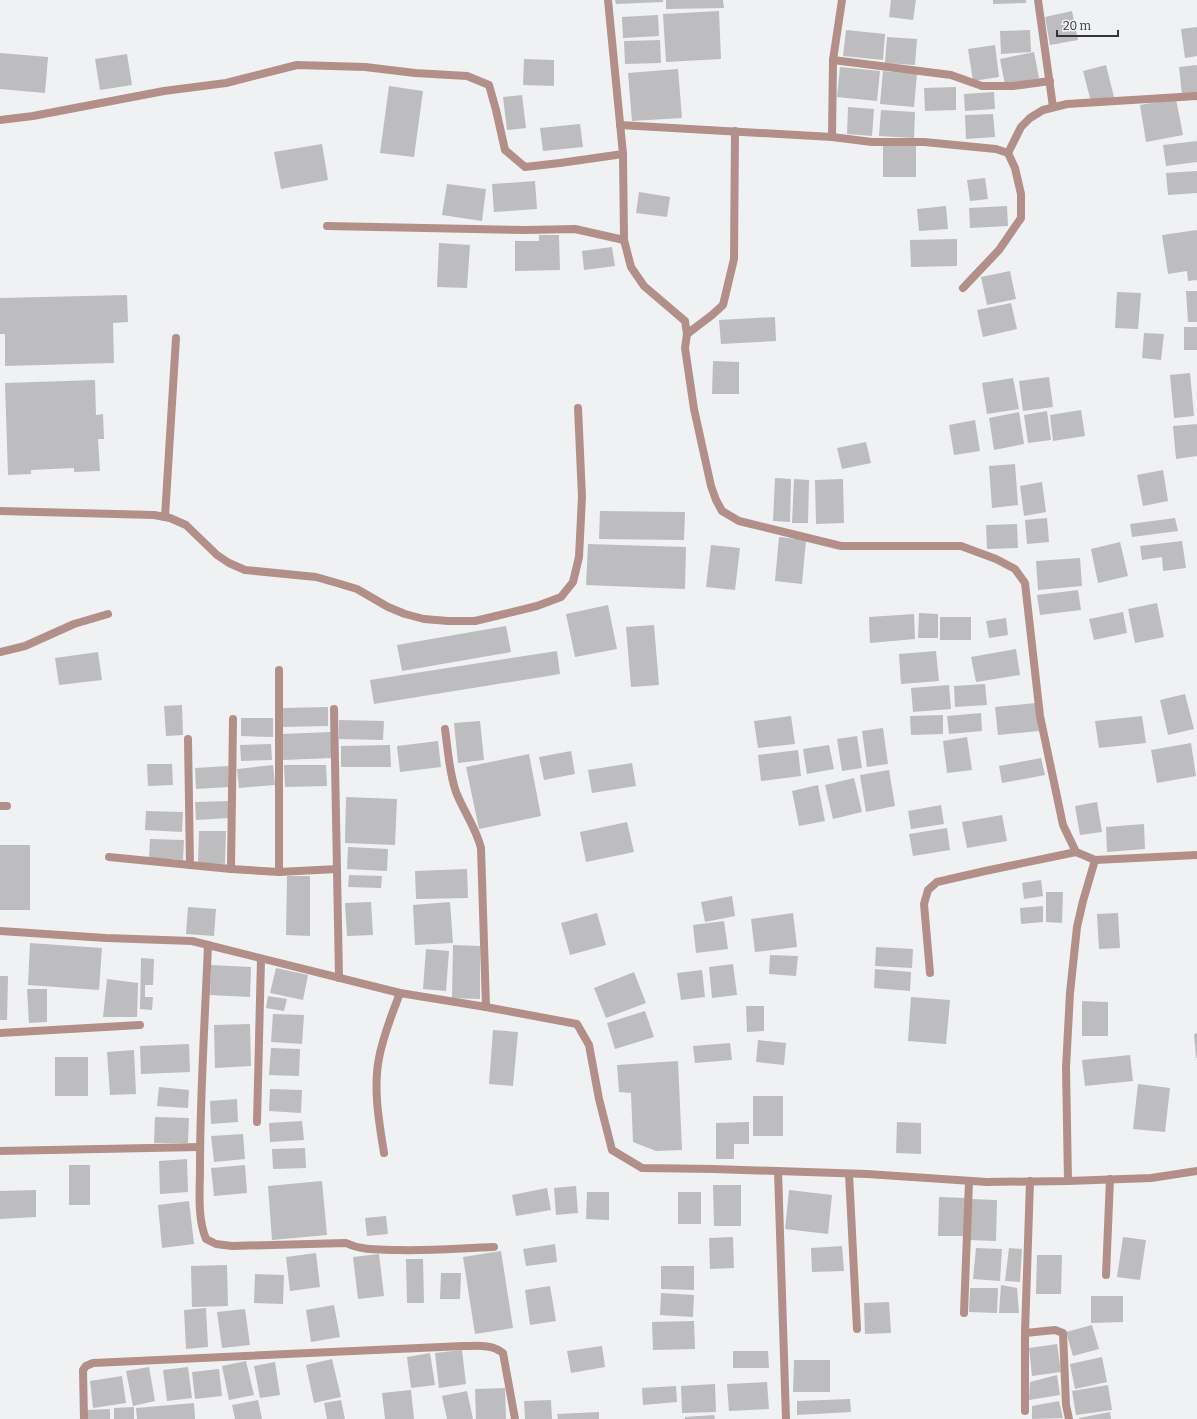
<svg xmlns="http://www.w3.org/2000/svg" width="1197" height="1419" viewBox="0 0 1197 1419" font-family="Bitter,serif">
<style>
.building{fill:#bdbdbf}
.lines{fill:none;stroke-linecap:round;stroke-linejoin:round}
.service{stroke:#b38f89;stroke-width:8}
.minor{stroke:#b38f89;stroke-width:8}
.tertiary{stroke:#b38f89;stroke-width:8}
</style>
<rect width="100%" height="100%" fill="#f0f1f3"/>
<g class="building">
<path d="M615,0H663V2L616,4Z"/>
<path d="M666,0H723L724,8L666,9Z"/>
<path d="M891,0H916L913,20L889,17Z"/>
<path d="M993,0H1026V3L993,4Z"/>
<path d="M719,11L721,59L666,62L663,14Z"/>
<path d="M1072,11L1078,40L1050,45L1045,17Z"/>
<path d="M658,15L659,36L623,38L622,17Z"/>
<path d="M1197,27V56L1185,58L1181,29Z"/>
<path d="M846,30L885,34L883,60L843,56Z"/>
<path d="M1030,30L1031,52L1001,54L1000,31Z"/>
<path d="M887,37L917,39L915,65L885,63Z"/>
<path d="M660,40L661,63L625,64L624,41Z"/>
<path d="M995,45L999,77L973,81L968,49Z"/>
<path d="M1034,52L1039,78L1005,85L1000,59Z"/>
<path d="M0,53L48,57L45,93L0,89Z"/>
<path d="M127,54L132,85L100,90L95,59Z"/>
<path d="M524,59L554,60V86L523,85Z"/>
<path d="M1106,65L1114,97L1091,102L1083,71Z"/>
<path d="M1197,65V93L1182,95L1179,67Z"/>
<path d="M840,67L880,71L877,101L837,97Z"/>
<path d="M678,69L682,118L632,121L628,73Z"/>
<path d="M883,71L917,74L914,107L880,104Z"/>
<path d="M389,86L423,91L414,157L380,153Z"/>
<path d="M956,87V110L925,111L924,88Z"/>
<path d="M994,92L995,109L965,111L964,94Z"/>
<path d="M522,95L526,128L507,130L503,97Z"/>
<path d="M1176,99L1183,135L1146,142L1140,105Z"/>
<path d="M848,107L874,109L872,136L847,134Z"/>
<path d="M881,110L915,112L914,138L879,136Z"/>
<path d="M993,114L995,137L966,139L965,115Z"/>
<path d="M580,124L583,147L543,151L540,128Z"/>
<path d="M1197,141V162L1166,166L1163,145Z"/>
<path d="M322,144L328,180L281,189L274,152Z"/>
<rect x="883" y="146" width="33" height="31"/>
<path d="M1197,171V193L1168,195L1166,173Z"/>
<path d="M985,178L988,199L970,201L967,180Z"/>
<path d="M535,181L537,209L494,212L492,184Z"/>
<path d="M447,184L486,189L482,221L442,215Z"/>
<path d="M639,192L670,197L667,217L636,213Z"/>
<path d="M946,206L948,229L919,231L917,209Z"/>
<path d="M1007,206L1008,226L970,228L969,208Z"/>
<path d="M1197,230V280L1188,281L1187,271L1168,274L1162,235Z"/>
<path d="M539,235H559L560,270L515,271V241H539Z"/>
<path d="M957,239V266L911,267L910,240Z"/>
<path d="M439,243L470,245L467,288L437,287Z"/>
<path d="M612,247L615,266L584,270L582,251Z"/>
<path d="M1010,271L1016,299L987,305L981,277Z"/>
<path d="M1186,291H1197V322H1188Z"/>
<path d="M1117,292L1141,293L1138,329L1115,328Z"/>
<path d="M127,295L128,322L113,323L114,363L5,366V334H0V298Z"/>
<path d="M1011,303L1017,329L983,337L977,310Z"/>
<path d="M775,317L776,341L721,344L719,320Z"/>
<rect x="1184" y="327" width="13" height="23"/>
<path d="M1144,333L1164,334L1161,360L1142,358Z"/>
<path d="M713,361L739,362V394H712Z"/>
<path d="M1190,373L1194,416L1174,418L1170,375Z"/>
<path d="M1049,377L1053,407L1023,411L1019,381Z"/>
<path d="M1013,378L1019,409L987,414L982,383Z"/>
<path d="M95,380L96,415L103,414L104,439H98L100,471L74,472V468L31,470V474L8,475L5,383Z"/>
<path d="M1081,410L1085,436L1053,441L1050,415Z"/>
<path d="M1047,411L1051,440L1028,443L1024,415Z"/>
<path d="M1019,412L1024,444L994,450L989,418Z"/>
<path d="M975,420L980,451L954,455L949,425Z"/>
<path d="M1197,424V456L1176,459L1173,426Z"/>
<path d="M866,442L871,463L842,469L837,448Z"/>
<path d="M1015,464L1018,505L992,508L989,466Z"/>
<path d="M1163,470L1168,501L1143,506L1137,475Z"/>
<path d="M775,478L791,479L790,522L773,521Z"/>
<path d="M794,479L809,480L808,523H792Z"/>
<path d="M843,479L844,523L816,524L815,480Z"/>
<path d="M1042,482L1046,512L1024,516L1020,486Z"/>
<path d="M600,511L685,512L684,540L599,539Z"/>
<path d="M1047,518L1049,542L1027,544L1025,520Z"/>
<path d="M1175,518L1178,531L1132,537L1130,524Z"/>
<path d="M1017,524L1018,548L987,549L986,525Z"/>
<path d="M779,537L806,540L802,584L775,581Z"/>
<path d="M1182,541L1186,568L1163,571L1162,557L1142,560L1140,546Z"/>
<path d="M1120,542L1128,576L1098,583L1091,549Z"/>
<path d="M588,544L686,547L685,589L586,585Z"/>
<path d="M711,545L740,548L735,590L706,587Z"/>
<path d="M1080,558L1082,586L1038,590L1036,561Z"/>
<path d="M1078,590L1081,610L1040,615L1037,595Z"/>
<path d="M1157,603L1164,637L1135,643L1128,609Z"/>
<path d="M608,605L617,649L575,657L566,614Z"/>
<path d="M1123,612L1127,633L1094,640L1089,619Z"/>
<path d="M919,613L938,614V638H918Z"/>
<path d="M914,614L915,639L870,643L869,617Z"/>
<rect x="940" y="617" width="31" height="23"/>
<path d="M1006,618L1008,635L989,638L986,621Z"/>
<path d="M654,625L659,685L631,687L626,627Z"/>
<path d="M506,626L511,652L402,671L397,645Z"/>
<path d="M1016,649L1020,675L976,682L971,657Z"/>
<path d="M557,651L560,674L374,704L370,680Z"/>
<path d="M936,651L939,681L901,684L899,654Z"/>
<path d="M98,652L102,680L59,685L55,658Z"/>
<path d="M985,684L987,705L955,707L954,686Z"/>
<path d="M949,685L951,709L913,712L911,688Z"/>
<path d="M1185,694L1194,729L1168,735L1160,700Z"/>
<path d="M1036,703L1039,731L998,735L995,707Z"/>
<path d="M182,705L183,735L166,736L164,706Z"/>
<path d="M328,707V726L282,727V708Z"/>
<path d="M981,713L982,731L949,734L947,716Z"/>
<path d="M943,715V734L911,735L910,716Z"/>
<path d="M791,716L795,744L758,748L754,721Z"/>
<path d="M1142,716L1146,743L1099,748L1095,721Z"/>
<path d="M241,718H273V737L241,736Z"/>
<path d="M339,720L384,721L383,740L339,739Z"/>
<path d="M480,721L484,760L458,763L454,723Z"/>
<path d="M883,728L888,764L867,767L862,731Z"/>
<path d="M331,732L332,758L283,760L282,734Z"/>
<path d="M857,736L862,768L842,771L837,739Z"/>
<path d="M967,737L972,770L947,773L943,741Z"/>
<path d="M438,741L441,767L400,772L397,746Z"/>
<path d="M1191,743L1196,776L1157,783L1151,750Z"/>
<path d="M271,744L272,760L241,761L240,745Z"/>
<path d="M390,745L391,767H341V746Z"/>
<path d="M829,745L834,769L807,774L803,749Z"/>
<path d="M798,750L801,776L761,781L758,755Z"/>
<path d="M571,751L575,774L544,780L539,757Z"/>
<path d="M529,754L541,816L479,829L466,767Z"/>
<path d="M1041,758L1045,775L1002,783L999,766Z"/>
<path d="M632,763L636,786L592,793L588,770Z"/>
<path d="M147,764H172L173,785L148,786Z"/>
<path d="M273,765L275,785L239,788L237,769Z"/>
<path d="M284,765H326L327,786L285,787Z"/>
<path d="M228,766L229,787L196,789L195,768Z"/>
<path d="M889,770L895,806L866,812L860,775Z"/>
<path d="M854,778L862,812L833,819L825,785Z"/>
<path d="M818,785L825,821L799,826L792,791Z"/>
<path d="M346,797L397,799L395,845L345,843Z"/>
<path d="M229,801V818L196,820L195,802Z"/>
<path d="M1097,802L1102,832L1080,835L1075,806Z"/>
<path d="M941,805L944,824L911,829L908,811Z"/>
<path d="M146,811L183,812L182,832L145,830Z"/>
<path d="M1002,815L1007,841L967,848L962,822Z"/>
<path d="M627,822L634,852L586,862L580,832Z"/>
<path d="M1144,824L1145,849L1107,852L1106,827Z"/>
<path d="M947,828L950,850L913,856L909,834Z"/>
<path d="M199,831H226L225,864L198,863Z"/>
<path d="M150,839L184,840L183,860L149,858Z"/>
<rect x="0" y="845" width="30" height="65"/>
<path d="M348,847L388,849L387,871L347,869Z"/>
<path d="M467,869L468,898L416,899L415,871Z"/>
<path d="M349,875L382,876L381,888L348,887Z"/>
<path d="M287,876H310V936L286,935Z"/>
<path d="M1041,880L1043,896L1024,899L1022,883Z"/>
<path d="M1046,892H1063L1062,923L1046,922Z"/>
<path d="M732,896L735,916L705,922L701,902Z"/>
<path d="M371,902L373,935L347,936L345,903Z"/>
<path d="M450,902L453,943L415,945L413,905Z"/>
<path d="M1043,906V922L1021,924L1020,908Z"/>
<path d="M188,907L216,909L214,936L186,934Z"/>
<path d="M597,913L606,945L570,955L561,923Z"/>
<path d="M793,913L797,947L755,952L751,919Z"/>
<path d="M1118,913L1120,948L1099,949L1097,914Z"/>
<path d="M724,921L728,949L696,953L693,925Z"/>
<path d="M30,943L102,948L99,990L28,985Z"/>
<path d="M453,945L480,946V999L452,998Z"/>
<path d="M876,947L913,949L912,968L875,966Z"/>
<path d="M426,949L449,951L446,991L423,989Z"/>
<path d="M770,955L798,956L796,976L769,974Z"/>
<path d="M141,958L154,959L153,985H145V997H153L152,1010L140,1009Z"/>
<path d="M733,964L737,995L712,998L709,967Z"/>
<path d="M211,965L251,967L250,997L210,995Z"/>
<path d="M276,968L308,975L303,1000L270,993Z"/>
<path d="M875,969L911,972L910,991L874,988Z"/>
<path d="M702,970L705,997L681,1000L677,973Z"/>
<path d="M634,972L646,1003L606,1018L594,988Z"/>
<path d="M0,976H8L7,1020H0Z"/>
<path d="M107,979L138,983L137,1017H103Z"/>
<path d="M27,989H47V1022L29,1023Z"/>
<path d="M268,996L287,999L284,1011L266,1008Z"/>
<path d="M911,997L950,1000L946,1044L908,1041Z"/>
<path d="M1082,1001L1108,1002V1036H1082Z"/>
<path d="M746,1006H764V1031L747,1032Z"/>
<path d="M645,1011L654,1037L615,1049L607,1023Z"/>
<path d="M273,1014L304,1015L302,1044L271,1042Z"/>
<path d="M250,1024L251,1066L215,1068L214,1025Z"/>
<path d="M493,1030L518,1032L513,1086L489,1084Z"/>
<path d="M1197,1033V1058H1196L1194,1034Z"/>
<path d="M758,1040L786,1043L784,1065L756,1062Z"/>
<path d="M730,1043L732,1060L695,1063L693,1046Z"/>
<path d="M189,1044L190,1072L141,1074L140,1046Z"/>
<path d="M271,1048L300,1049L299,1076L269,1075Z"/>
<path d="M134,1050L136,1094L110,1095L107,1052Z"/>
<path d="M1130,1055L1133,1081L1085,1086L1082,1060Z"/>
<rect x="55" y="1057" width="33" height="39"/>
<path d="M678,1061L682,1150L656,1151L633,1142L631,1093L619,1092L617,1065Z"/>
<path d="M1138,1084L1170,1088L1165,1132L1133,1129Z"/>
<path d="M159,1087L189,1090L188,1108L157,1106Z"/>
<path d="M270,1089L302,1090L301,1113L269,1111Z"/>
<rect x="753" y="1096" width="30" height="40"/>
<path d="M237,1099L238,1122L211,1124L210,1101Z"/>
<path d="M155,1117L189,1118L188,1143H154Z"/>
<path d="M302,1121L304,1140L270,1142L269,1123Z"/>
<path d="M749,1122V1144H734V1159H716V1123Z"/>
<path d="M897,1122L921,1123V1154L896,1153Z"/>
<path d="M243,1134L245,1159L214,1162L211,1136Z"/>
<path d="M305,1148L306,1168L273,1169L272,1149Z"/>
<path d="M187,1159L188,1192L160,1194L159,1161Z"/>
<rect x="69" y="1165" width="21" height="40"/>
<path d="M245,1165L247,1193L214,1196L211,1168Z"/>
<path d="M322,1181L327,1235L272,1240L268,1186Z"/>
<path d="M713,1185H741V1226H714Z"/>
<path d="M576,1186L578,1213L556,1215L554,1188Z"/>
<path d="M547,1188L551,1210L516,1216L512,1195Z"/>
<path d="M36,1190V1217L0,1219V1191Z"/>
<path d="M789,1190L832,1195L828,1234L785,1229Z"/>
<path d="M587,1192H609V1220L586,1219Z"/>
<rect x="678" y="1192" width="23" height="32"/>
<path d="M939,1197L966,1198L965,1236H938Z"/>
<path d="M970,1199L997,1200L996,1241L969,1240Z"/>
<path d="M189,1201L194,1244L162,1248L158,1205Z"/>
<path d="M386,1216L388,1234L367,1236L365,1218Z"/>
<path d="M733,1237L734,1268L710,1269L709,1238Z"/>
<path d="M1123,1237L1146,1240L1140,1280L1117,1277Z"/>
<path d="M555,1244L557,1262L526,1266L523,1249Z"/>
<path d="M842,1246L844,1271L812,1272L811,1248Z"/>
<path d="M976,1248L1002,1249L1000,1281L973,1279Z"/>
<path d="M1009,1248L1022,1249L1020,1282L1005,1281Z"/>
<path d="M501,1251L513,1328L475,1334L463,1257Z"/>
<path d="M316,1253L320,1287L290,1291L286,1257Z"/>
<path d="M379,1254L384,1296L358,1299L353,1257Z"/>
<path d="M1037,1255H1062L1061,1294H1036Z"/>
<path d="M406,1259H423L424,1303H407Z"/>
<path d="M227,1265L228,1306L192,1307L191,1266Z"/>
<path d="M661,1266H694V1290L661,1289Z"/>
<path d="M441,1273H461L460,1299H440Z"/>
<path d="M255,1274L284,1275L283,1304L254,1303Z"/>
<path d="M1001,1285L1017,1288L1019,1313H999Z"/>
<path d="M550,1286L556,1321L530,1325L525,1290Z"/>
<path d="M970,1288H998L997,1313L969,1312Z"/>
<path d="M661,1293L694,1295L693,1317L660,1315Z"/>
<path d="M1091,1296H1123V1322L1091,1323Z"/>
<path d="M889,1302L891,1333L865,1334L864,1303Z"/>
<path d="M334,1305L340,1337L311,1342L306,1310Z"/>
<path d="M206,1308L208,1347L186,1349L184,1310Z"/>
<path d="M245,1309L250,1345L222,1348L217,1312Z"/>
<path d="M694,1321L695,1349L653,1350L652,1322Z"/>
<path d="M1092,1325L1099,1349L1073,1356L1066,1332Z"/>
<path d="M1057,1344L1061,1372L1032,1376L1029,1348Z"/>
<path d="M602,1346L605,1367L571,1373L567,1351Z"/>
<path d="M462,1350L466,1384L439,1388L435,1353Z"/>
<path d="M733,1351H768L769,1368H733Z"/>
<path d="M430,1353L435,1385L411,1388L407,1357Z"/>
<path d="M1102,1357L1107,1382L1075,1389L1070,1364Z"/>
<path d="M332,1359L341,1397L314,1403L306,1365Z"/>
<path d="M794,1360H830V1392H793Z"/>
<path d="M246,1361L254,1395L229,1400L222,1366Z"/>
<path d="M275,1362L280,1395L260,1398L254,1366Z"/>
<path d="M149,1367L155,1401L133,1406L126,1371Z"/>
<path d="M188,1367L192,1398L167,1401L163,1370Z"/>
<path d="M219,1369L222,1396L195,1399L192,1372Z"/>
<path d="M1057,1375L1060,1395L1029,1400L1030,1382Z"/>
<path d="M122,1376L126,1403L93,1408L90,1381Z"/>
<path d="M767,1382L769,1409L729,1411L727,1384Z"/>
<path d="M715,1384L716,1412L682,1413L681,1386Z"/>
<path d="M1108,1385L1112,1410L1076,1415L1072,1391Z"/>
<path d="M676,1386L677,1402L643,1405L642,1388Z"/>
<path d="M505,1388L506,1419H476L475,1389Z"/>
<path d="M411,1390L414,1419H385L382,1393Z"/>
<path d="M467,1391L473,1419H447L442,1396Z"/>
<path d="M850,1399L851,1412L797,1415V1401Z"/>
<path d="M258,1400L262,1419H235L232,1405Z"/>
<path d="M341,1400L345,1419H327L324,1403Z"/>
<path d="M551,1400L552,1419H525L524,1401Z"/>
<path d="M1059,1401L1063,1418L1032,1419V1406Z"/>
<path d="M194,1403L195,1419H137L136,1408Z"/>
<path d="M134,1407V1419H114V1408Z"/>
<path d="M110,1409V1419H86L85,1410Z"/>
<path d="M599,1412V1419H558L557,1414Z"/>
<path d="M1110,1412L1111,1419H1079V1418Z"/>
<path d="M714,1415L715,1419H685V1417Z"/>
</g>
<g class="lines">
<g class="service">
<path d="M0,511L154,515L170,518L186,525L217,555L229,563L245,570L316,577L337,583L357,589L388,607L405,614L424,619L448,621H475L537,606L561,597L573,582L579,557L582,497L578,408"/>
<path d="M165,517L176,338"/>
<path d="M0,652L25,646L74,624L108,614"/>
<path d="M0,806H7"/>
</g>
<g class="minor">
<path d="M842,0L833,60L832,137L872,142H924L996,149L1008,153L1015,168L1021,194V218L999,250L963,288"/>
<path d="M1038,0L1053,107"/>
<path d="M833,60L951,75L982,86H1013L1050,81"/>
<path d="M0,120L33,116L164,91L226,83L297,65L365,67L415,73L467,76L489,85L496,110L505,150L525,167L560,163L623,154"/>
<path d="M620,125L832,137"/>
<path d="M1008,153L1021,127L1030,118L1043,110L1067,104L1197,96"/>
<path d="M327,226L525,230L575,229L624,240"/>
<path d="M687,334L712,315L723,305L734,259L735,131"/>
<path d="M334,709L339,978"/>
<path d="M445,729C448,750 449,772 456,792C464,812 476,828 481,848L486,1007"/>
<path d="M188,739L190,865"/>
<path d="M109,857L231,869L279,872L337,869"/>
<path d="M231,869L233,719"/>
<path d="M279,872V670"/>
<path d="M208,945C205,1019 200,1094 200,1167C200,1191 197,1217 206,1239L216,1244L232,1246L346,1243C363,1251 379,1249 398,1250C430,1251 462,1248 494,1247"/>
<path d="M930,973L924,904L928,890L937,882L985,871L1076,852"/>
<path d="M0,1033L140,1025"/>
<path d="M257,1122L261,959"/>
<path d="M0,1151L200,1147"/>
<path d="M384,1153C379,1122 373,1089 379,1058C383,1036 392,1014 400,993"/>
<path d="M778,1171L786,1419"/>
<path d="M849,1174L857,1329"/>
<path d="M1068,1181L1066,1068L1070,993L1077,927L1083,901L1095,860"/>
<path d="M1106,1275L1110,1179"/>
<path d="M964,1313L969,1181"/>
<path d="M1025,1333L1055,1330L1063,1333L1066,1405L1069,1419"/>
<path d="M1025,1411V1333L1030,1181"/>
<path d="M84,1419L83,1370L86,1366L93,1363L463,1346C477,1346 492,1344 503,1353L515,1419"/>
</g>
<g class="tertiary">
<path d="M608,0L623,154L624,240L631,267L644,286L685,321L687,334L685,348L694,409L711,486L716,500L722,511L739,521L841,546H961L996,559L1015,569L1025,583L1040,716L1063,825L1076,852L1095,860L1197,855"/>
<path d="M0,931L106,938L192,941L400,993L486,1007L577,1024L589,1045L599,1099L612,1150L642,1168L714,1169L867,1174L987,1182L1068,1181L1151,1178L1197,1171"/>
</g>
</g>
<path d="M1057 30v6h61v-6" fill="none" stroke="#343435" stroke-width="2"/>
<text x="1063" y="30" font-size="12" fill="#343435" stroke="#f0f1f3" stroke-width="3" paint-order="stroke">20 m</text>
</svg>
